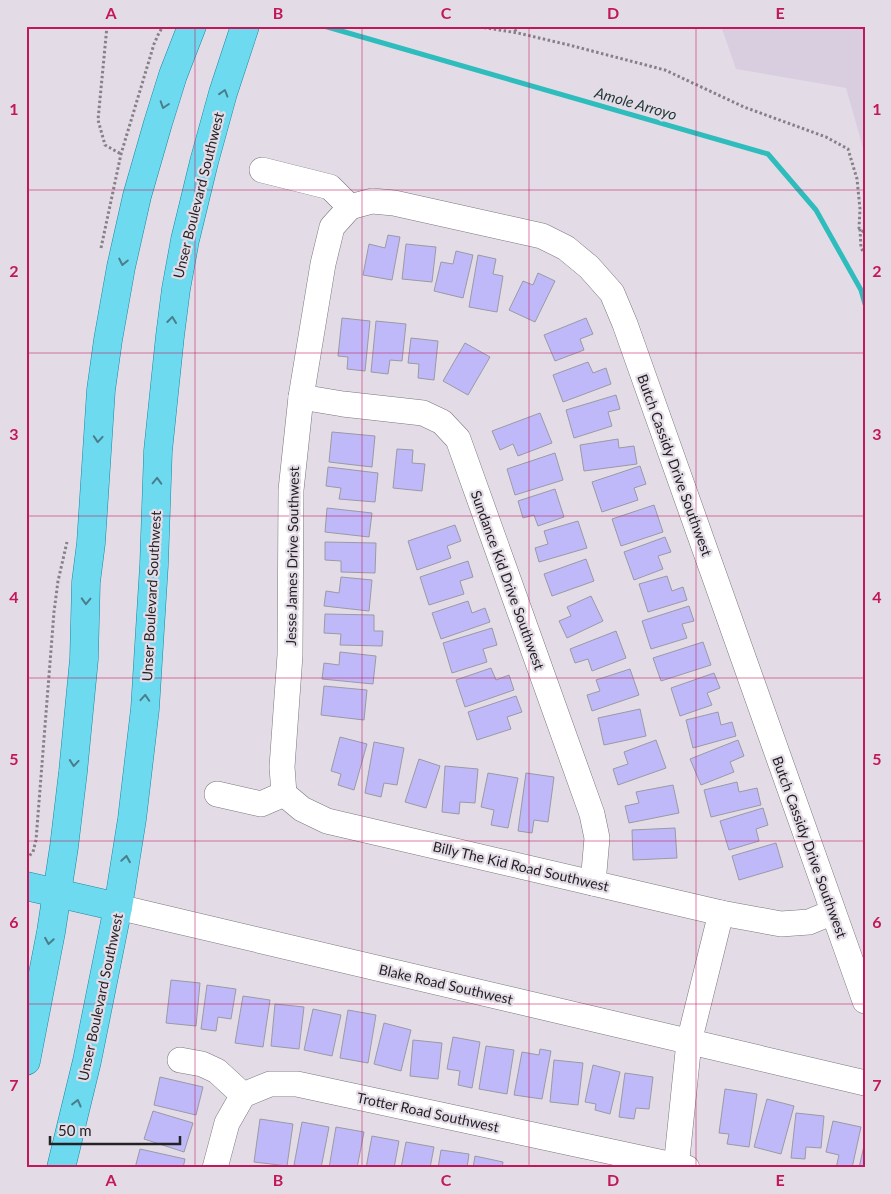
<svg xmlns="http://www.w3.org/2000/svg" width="891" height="1194" viewBox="0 0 891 1194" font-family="Lato,sans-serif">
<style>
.built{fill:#d9cedf}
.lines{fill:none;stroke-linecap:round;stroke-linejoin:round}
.stream{stroke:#2fbcbc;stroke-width:5}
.building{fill:#bfb9fa;stroke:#9a9aa4}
.minor-casing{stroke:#7b757e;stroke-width:26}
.major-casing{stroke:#148aa2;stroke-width:29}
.path{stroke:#868188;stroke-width:3;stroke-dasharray:2.5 2.5;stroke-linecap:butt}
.minor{stroke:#fff;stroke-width:25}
.major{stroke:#6ddaef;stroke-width:28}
.oneway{stroke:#497e8a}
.grid{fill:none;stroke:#c2185b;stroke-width:1;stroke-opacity:0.55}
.labels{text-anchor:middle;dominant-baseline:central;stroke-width:4.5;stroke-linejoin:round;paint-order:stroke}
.street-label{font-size:14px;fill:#252226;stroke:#e3dce6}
.water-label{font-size:15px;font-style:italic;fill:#1f3636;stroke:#e3dce6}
.neatline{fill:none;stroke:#c2185b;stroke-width:2}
.grid-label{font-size:16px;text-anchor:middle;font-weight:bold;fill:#c2185b}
</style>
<rect width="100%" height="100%" fill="#e3dce6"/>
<path class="built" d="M721,26H865V155L846,88L736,69Z"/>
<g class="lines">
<path class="stream" d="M324,26L768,154L816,210L861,290L865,304"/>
</g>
<g class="building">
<path d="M388,235L400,237L392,280L363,275L369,244L385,248Z"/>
<path d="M406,244L436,247L432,282L402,279Z"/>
<path d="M456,251L473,255L463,298L434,291L441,262L453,264Z"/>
<path d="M478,255L496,259L493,274L503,276L497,312L469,307Z"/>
<path d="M538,273L555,281L535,322L509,310L523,281L533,285Z"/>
<path d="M342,318L370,321L365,371L347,369L348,357L338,356Z"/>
<path d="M586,318L593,334L580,339L584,350L555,361L544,335Z"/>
<path d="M376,321L406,324L402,361L390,360L388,374L371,372Z"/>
<path d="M411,338L438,341L434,380L418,378L419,364L408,363Z"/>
<path d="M465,343L490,357L468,395L443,381Z"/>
<path d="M588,362L593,373L606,368L611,384L563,402L553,375Z"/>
<path d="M616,395L620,409L608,412L612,426L574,438L566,410Z"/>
<path d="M540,413L552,443L518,456L513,444L500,450L492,431Z"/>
<path d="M332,432L375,436L372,467L329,462Z"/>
<path d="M618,439L619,448L634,446L637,464L584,471L580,445Z"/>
<path d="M397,449L413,450L412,463L425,464L422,491L393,488Z"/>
<path d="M555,453L563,480L515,495L507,469Z"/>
<path d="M640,466L646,484L634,488L638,500L602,512L592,482Z"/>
<path d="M328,467L378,473L375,502L339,499L341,488L326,486Z"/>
<path d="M555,489L564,517L538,526L534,515L523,518L518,501Z"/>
<path d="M654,505L663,532L621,546L612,519Z"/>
<path d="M327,508L372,513L369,537L325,532Z"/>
<path d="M578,521L587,548L539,562L535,548L548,544L544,531Z"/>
<path d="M455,525L461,541L447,546L451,558L417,570L408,541Z"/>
<path d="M665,537L671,552L658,556L663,569L634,580L624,552Z"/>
<path d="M325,542L376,543L375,573L341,572V561L325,560Z"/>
<path d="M586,559L594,581L552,596L544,574Z"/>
<path d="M468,561L473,577L460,581L464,594L429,605L420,577Z"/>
<path d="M667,576L672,591L683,587L687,600L648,612L639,584Z"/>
<path d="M341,577L372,580L369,611L324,606L326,591L339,593Z"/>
<path d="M591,596L603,621L567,638L559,621L571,616L567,607Z"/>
<path d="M468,601L472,613L485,608L490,622L441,639L432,613Z"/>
<path d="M689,606L694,621L682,624L687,638L651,649L642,621Z"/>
<path d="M325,614L374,615V631H383L382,646L340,645L341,634L324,633Z"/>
<path d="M492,628L497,645L483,649L487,662L452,673L443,643Z"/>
<path d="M616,631L626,658L592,671L588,659L575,663L570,649Z"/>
<path d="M703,642L711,665L661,681L653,658Z"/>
<path d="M340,652L376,656L373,684L322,679L324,663L339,665Z"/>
<path d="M491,668L496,680L509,675L514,690L465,707L456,680Z"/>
<path d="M630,669L639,695L592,711L587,695L600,691L596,680Z"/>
<path d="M714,673L720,688L707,693L712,705L680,716L671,688Z"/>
<path d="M324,686L367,690L364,720L321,715Z"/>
<path d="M516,696L522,712L507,717L511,729L477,740L468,712Z"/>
<path d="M640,709L646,736L604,745L598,718Z"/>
<path d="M718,712L721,725L732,722L736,736L693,748L686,720Z"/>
<path d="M340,737L367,744L354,790L338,785L341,774L331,771Z"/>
<path d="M656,740L666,768L618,785L613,769L628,764L624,752Z"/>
<path d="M738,740L744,756L730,762L734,772L701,785L690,759Z"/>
<path d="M374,742L404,748L397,785L384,783L381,797L365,793Z"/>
<path d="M419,759L440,766L426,808L405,802Z"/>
<path d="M445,766L478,769L475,803L460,802L459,814L442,812Z"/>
<path d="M488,773L518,778L508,828L491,825L494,810L481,807Z"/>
<path d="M526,773L554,777L548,822L534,820L532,833L518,831Z"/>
<path d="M737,782L739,792L757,788L761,805L711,817L704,790Z"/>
<path d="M673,785L679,813L629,823L625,806L639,803L636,792Z"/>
<path d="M763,808L768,825L756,829L759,841L729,850L720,821Z"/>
<path d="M675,828L677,858L633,860L632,830Z"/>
<path d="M776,843L783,867L739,880L732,856Z"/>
<path d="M171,980L200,983L196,1026L166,1023Z"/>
<path d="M207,985L236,989L231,1019L218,1017L216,1031L201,1029Z"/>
<path d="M243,996L270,1000L263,1047L235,1043Z"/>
<path d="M275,1004L304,1007L299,1049L271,1046Z"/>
<path d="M313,1009L341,1015L332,1056L304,1050Z"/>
<path d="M348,1010L376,1015L368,1063L340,1058Z"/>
<path d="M384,1023L411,1030L401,1071L374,1064Z"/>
<path d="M453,1037L480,1042L472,1088L458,1085L460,1071L447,1069Z"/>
<path d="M413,1040L442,1043L438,1079L410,1076Z"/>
<path d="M486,1046L514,1050L507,1094L479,1089Z"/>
<path d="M540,1049L551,1051L542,1099L514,1095L522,1052L539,1055Z"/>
<path d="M554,1060L583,1063L578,1105L550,1102Z"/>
<path d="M593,1065L620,1072L610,1114L595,1110L596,1104L585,1102Z"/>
<path d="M625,1073L653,1077L649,1109L636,1108L634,1119L619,1117Z"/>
<path d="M160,1077L203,1087L196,1115L154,1105Z"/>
<path d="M725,1089L757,1094L749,1147L727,1144L729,1134L719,1133Z"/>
<path d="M767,1099L794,1106L781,1154L754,1147Z"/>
<path d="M153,1111L193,1123L184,1152L144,1139Z"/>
<path d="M796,1113L824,1116L821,1148L806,1147L805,1159L791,1158Z"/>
<path d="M260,1119L293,1124L287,1166L254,1162Z"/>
<path d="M833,1121L861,1127L852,1168H836L839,1155L826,1152Z"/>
<path d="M302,1122L329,1127L321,1168H310L294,1165Z"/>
<path d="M336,1127L364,1132L357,1168H329Z"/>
<path d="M372,1136L399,1141L394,1168H366Z"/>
<path d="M865,1141V1168H859Z"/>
<path d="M406,1142L434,1147L430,1168H401Z"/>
<path d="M140,1149L185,1159L183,1168H135Z"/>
<path d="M441,1150L469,1154L467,1168H438Z"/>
<path d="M475,1156L503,1162L502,1168H473Z"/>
</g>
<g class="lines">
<g class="minor-casing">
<g id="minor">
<path d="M262,170L330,187L350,207L372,201L394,203L542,236L566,248L589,267L612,293L625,324L865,1001"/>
<path d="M301,397L343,404L423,413L442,422L458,439L592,814L597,838L593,883"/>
<path d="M217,794L261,804L284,794L302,809L327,821L721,913L781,924L809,922L833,912"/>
<path d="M284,794L282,767L290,655L291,490L301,397L323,264L332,227L350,207"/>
<path d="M118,907L865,1083"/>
<path d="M180,1060L202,1064L217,1071L243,1095L270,1084H297L687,1168"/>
<path d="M215,1168L227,1123L243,1095"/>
<path d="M676,1168L689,1042L721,913"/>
</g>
</g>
<g class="major-casing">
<g id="major">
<path d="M26,886L118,907"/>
<path d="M26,1061L51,932L64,847L73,772L84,659L86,582L91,543L101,390L108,340L121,267L137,196L158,123L173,75L192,26"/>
<path d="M61,1168L87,1061L118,907L132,819L145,709L154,565L158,451L170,336L176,289L185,240L204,162L223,93L245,26"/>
</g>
</g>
<g class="path">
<path d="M107,26L98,120L105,145L121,154"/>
<path d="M474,26L518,33L569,45L665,70L744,107L826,137L848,149L857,179L860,209L859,228L865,233"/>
<path d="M511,26L518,33"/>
<path d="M860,229L861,248L865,254"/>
<path d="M101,248L121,154L154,44L158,35L163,26"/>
<path d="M26,859L33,852L36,840L54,612L58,581L67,542"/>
</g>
<use href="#minor" class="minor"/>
<use href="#major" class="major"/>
</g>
<defs><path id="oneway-chevron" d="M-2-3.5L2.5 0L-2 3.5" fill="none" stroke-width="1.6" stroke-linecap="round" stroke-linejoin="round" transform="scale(1.25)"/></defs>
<g class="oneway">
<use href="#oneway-chevron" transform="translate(224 93) rotate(-73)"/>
<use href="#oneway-chevron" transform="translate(164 105) rotate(108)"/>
<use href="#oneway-chevron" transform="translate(123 262) rotate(102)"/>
<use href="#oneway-chevron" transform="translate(172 320) rotate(-83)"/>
<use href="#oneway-chevron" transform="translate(98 439) rotate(94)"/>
<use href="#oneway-chevron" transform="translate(157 481) rotate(-88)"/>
<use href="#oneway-chevron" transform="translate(86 601) rotate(92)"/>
<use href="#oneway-chevron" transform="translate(145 698) rotate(-86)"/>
<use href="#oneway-chevron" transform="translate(74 763) rotate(95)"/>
<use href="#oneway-chevron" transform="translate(126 859) rotate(-81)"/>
<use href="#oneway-chevron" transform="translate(49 941) rotate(99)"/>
<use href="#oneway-chevron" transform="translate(77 1103) rotate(-76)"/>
</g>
<path class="grid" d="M195,26V1168M362,26V1168M529,26V1168M696,26V1168M26,190H865M26,353H865M26,516H865M26,678H865M26,841H865M26,1004H865"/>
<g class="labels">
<g class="street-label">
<text transform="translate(198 195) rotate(-76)">Unser Boulevard Southwest</text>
<text transform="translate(675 465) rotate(70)">Butch Cassidy Drive Southwest</text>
<text transform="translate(292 556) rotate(-89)">Jesse James Drive Southwest</text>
<text transform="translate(508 580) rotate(70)">Sundance Kid Drive Southwest</text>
<text transform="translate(151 596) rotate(-87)">Unser Boulevard Southwest</text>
<text transform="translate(810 847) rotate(70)">Butch Cassidy Drive Southwest</text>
<text transform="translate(521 866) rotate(13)">Billy The Kid Road Southwest</text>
<text transform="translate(446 984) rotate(13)">Blake Road Southwest</text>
<text transform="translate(100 997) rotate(-78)">Unser Boulevard Southwest</text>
<text transform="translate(428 1112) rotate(12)">Trotter Road Southwest</text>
</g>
<g class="water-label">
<text transform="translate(636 103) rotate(16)">Amole Arroyo</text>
</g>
</g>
<rect width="891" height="1194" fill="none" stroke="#e3dce6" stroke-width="55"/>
<path d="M50 1136v8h130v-8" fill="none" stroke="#252226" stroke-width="2.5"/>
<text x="58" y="1136" font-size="15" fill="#252226" stroke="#e3dce6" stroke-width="4" paint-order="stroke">50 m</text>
<rect x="28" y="28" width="836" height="1138" class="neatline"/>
<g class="grid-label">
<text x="111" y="19">A</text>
<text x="278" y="19">B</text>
<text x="446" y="19">C</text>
<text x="613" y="19">D</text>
<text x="780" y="19">E</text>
<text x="14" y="115">1</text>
<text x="877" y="115">1</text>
<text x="14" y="277">2</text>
<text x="877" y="277">2</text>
<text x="14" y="440">3</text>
<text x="877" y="440">3</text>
<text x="14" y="603">4</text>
<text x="877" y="603">4</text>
<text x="14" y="765">5</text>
<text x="877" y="765">5</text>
<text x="14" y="928">6</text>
<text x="877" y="928">6</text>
<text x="14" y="1091">7</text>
<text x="877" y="1091">7</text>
<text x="111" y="1186">A</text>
<text x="278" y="1186">B</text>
<text x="446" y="1186">C</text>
<text x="613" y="1186">D</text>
<text x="780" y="1186">E</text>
</g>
</svg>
